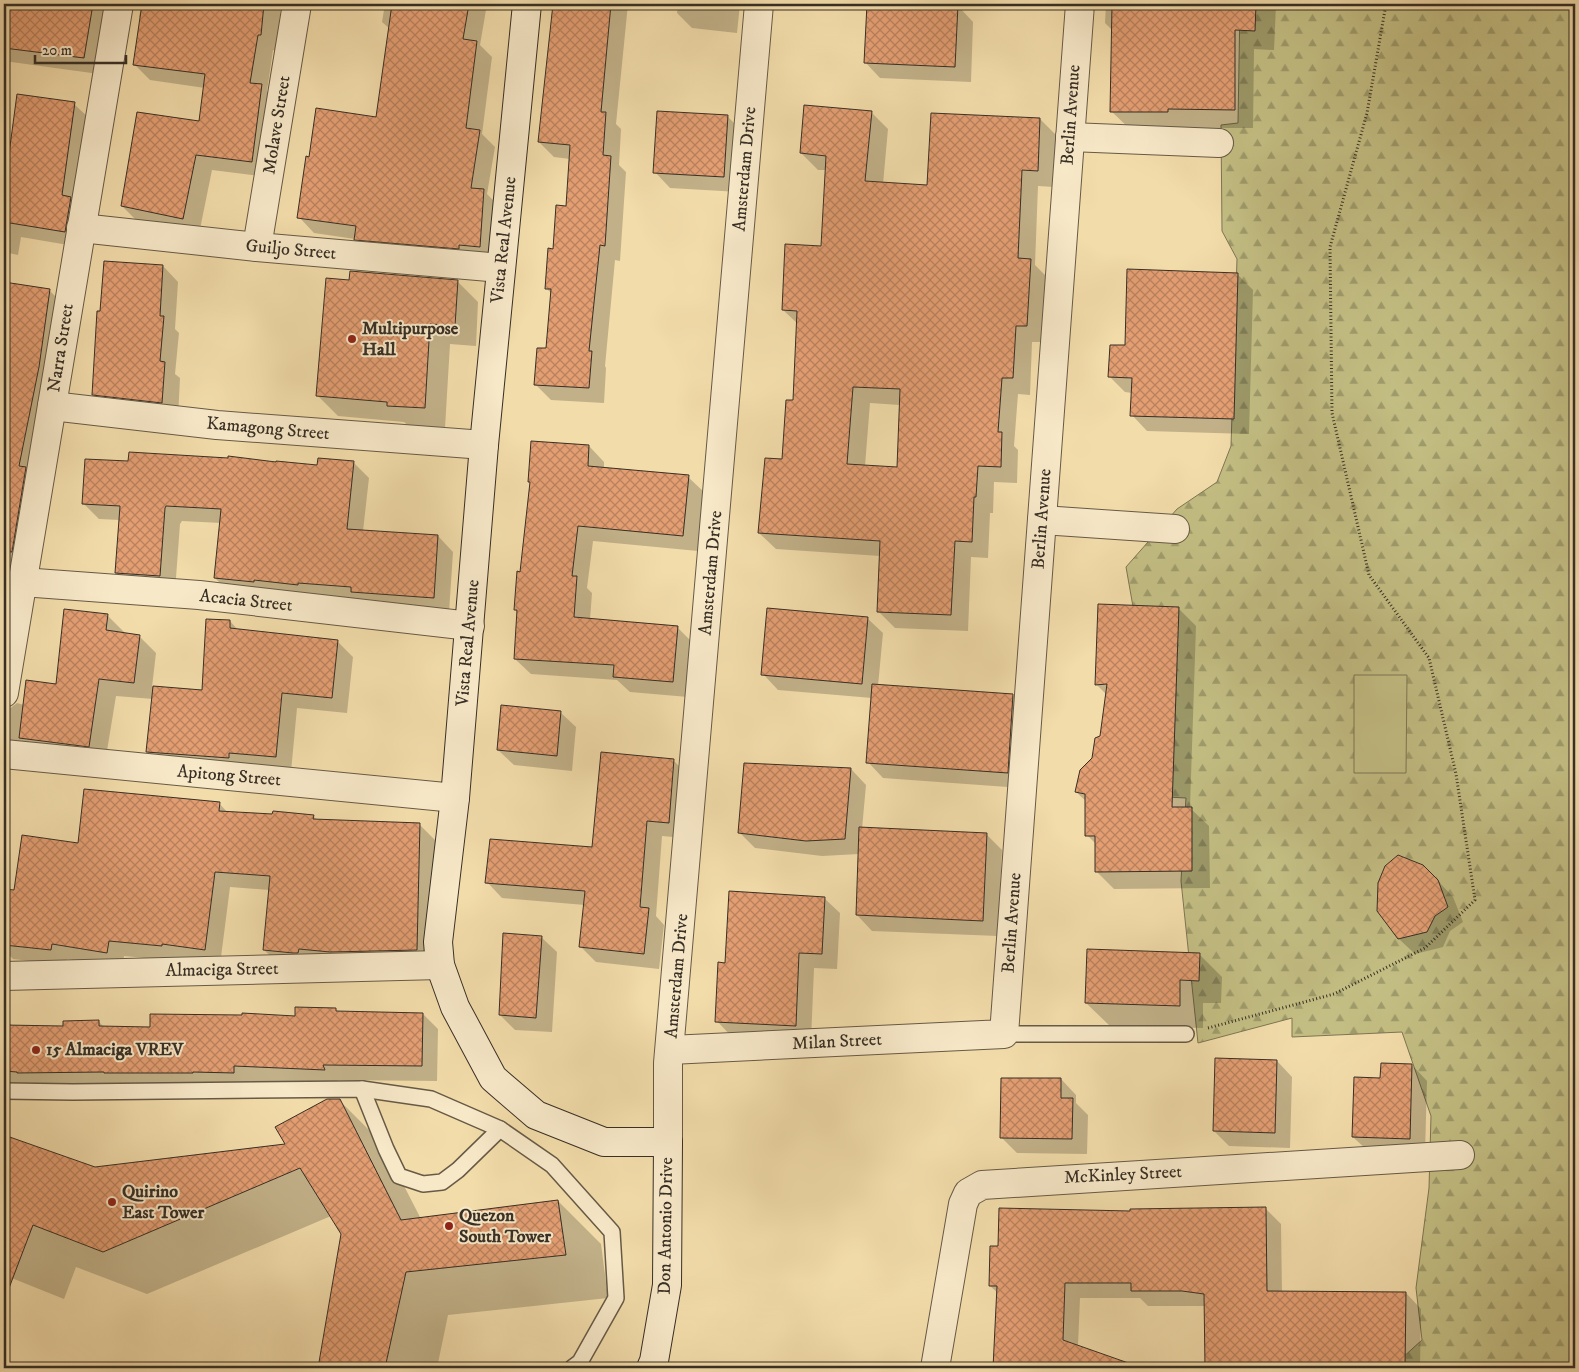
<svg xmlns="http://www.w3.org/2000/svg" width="1579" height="1372" viewBox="0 0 1579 1372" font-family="'IM FELL DW Pica',serif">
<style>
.forest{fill:url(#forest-firs);stroke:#7d7654}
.garden{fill:#c3be83;stroke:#7d7654}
.shadow{fill:#0003;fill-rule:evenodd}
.building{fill:url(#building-cross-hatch);stroke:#372f25;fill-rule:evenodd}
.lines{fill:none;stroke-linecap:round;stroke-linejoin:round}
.lane-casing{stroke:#665a46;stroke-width:18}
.street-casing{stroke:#665a46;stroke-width:30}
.secondary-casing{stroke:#372f25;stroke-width:30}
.path{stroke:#372f25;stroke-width:3;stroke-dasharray:1 2.5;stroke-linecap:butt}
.lane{stroke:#f7e8c8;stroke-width:15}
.street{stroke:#f7e8c8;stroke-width:28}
.secondary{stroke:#f7e8c8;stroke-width:28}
.poi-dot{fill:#8f2418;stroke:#f7e8c8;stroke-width:2}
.labels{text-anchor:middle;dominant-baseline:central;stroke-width:4;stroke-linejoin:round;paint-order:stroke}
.street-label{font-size:18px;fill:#372f25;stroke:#f7e8c8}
.poi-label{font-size:18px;font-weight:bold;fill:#372f25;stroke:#f7e8c8;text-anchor:start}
</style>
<defs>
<pattern id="forest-firs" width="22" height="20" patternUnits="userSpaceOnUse" patternTransform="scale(1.25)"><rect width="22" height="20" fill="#c3be83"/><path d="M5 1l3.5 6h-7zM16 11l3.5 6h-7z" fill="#9f9b6b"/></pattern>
<pattern id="building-cross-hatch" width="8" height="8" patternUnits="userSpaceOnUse" patternTransform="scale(1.25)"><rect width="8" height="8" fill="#e39e72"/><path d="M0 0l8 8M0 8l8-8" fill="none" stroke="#b9815d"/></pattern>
</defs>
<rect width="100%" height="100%" fill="#f2dcaa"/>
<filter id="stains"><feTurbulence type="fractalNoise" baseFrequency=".004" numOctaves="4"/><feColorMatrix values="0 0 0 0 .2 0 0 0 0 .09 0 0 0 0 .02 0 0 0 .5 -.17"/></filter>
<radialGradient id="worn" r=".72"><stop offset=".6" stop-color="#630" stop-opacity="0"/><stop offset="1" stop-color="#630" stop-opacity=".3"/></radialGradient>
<path class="forest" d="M1240,4H1575V1368H1391L1422,1340L1416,1288L1429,1188L1431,1116L1402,1032L1292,1037V1018L1198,1043L1181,881L1186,798L1149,796L1147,686L1126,567L1177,509L1217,482L1231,446L1237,259L1222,231L1221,125L1238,123Z"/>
<path class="garden" d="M1354,675H1407L1406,773H1354Z"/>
<g class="shadow">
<path d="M4,4H284V6H281L276,51L273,50L267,91L278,102L268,177L212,170L199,234L138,222L122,206L200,122L205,88L150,80L134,64L141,18L139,17L141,6L138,4L129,5L99,74L4,61Z"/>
<path d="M385,4H487L480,45L492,57L482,134L495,147L487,194L499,206L495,262L371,255L355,239L314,233L299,217L310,158L377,119L390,29L382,22Z"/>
<path d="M554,4H628L616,124L621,129L619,165L626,172L620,261L615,260L605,366L606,368L604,403L551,400L535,384L547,350L552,294L546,288L555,250L567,207L570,159L554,157L539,142L542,108H544Z"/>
<path d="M678,4H740L737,33L692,28L677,13Z"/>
<path d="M868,4L958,6L973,22L971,82L880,78L865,62Z"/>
<path d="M1106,4H1276L1274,50L1254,49L1253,128H1187V131L1131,130L1111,111L1113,31L1105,23Z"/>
<path d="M74,104L90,119L80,247L21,237L18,255L4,252V182H6Z"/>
<path d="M871,112L888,129L883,184L929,186L1040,119L1056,135L1054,187L1038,186L1035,265L1047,277L1044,342H1032L1030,395L1018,394L1014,446L1018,450L1017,483L994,482L993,513H990L988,558L971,557L968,631L895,628L878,611L880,556L776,549L759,533L783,460L795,402L798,324L783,310L822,247L826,170H818L801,153ZM870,403L900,405L898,468L865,466Z"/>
<path d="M727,116L743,132L739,192L670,188L655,172Z"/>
<path d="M163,266L178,282L175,329L179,333L175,374L180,378L178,418L109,410L93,394L101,312Z"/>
<path d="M1237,274L1253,290L1249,434L1147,431L1132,415V393L1125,392L1110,377L1126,347Z"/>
<path d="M350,281H457L478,302L476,346L450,344L445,428L409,426L404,422L338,416L317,395Z"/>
<path d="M7,284L49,290L66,307L29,567L8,563L4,587V309Z"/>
<path d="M589,446L604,462V468L688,477L704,492L698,551L593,541L587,588L592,593L590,620L677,627L692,642L688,697L630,692L617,680L531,674L515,659L518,613L515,610L521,573Z"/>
<path d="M353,462L369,478L363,531L438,536L453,552L449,613L231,594L215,578L221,523L182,521L180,524L175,591L132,588L116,573L120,520L99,519L83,503Z"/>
<path d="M1178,608L1196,626L1190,808L1209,826L1210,888L1114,889L1096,871L1097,845L1087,835V802L1076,792L1093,759L1102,737L1107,695L1096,684Z"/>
<path d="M107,615L124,632V634L139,636L156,653L152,687L204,692L230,621L238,630L338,642L353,657L347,713L297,708L291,772L163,767L148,752L153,699L116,696L105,763L4,749V709H9L17,703L24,705L58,685Z"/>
<path d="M867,618L883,633L878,686L1013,695L1028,711L1023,788L883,778L868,762L872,698L778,690L763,674Z"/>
<path d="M560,712L576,727L572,771L514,765L498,750Z"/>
<path d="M673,760L689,776L684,838L662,836L656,916L664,925L659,969L596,962L581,947L585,905L502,898L487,882L593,849Z"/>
<path d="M851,769L866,785L862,829L986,834L1002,850L998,936L872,931L857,915L859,854L822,856L755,848L739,832Z"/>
<path d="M219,803L228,813L313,816L318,821L420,825L435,840L432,965H280L264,950L270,890L230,887L220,965L124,956L122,968L67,959L66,965L13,959L4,950V891L15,892L79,845Z"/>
<path d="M1439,882L1453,897L1463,922L1450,931L1443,947L1415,954L1399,939Z"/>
<path d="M824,898L840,913L837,969L814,968L811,1041L732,1037L717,1021L726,964Z"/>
<path d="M541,937L557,952L552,1032L515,1030L500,1015Z"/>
<path d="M1199,954L1222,977L1221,1003H1203V1028L1110,1026L1086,1003Z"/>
<path d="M335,1009L339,1013L423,1014L438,1029L437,1081L337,1080L340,1085L249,1081V1088H4V1019L13,1026L64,1027L98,1021L104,1027L151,1028L296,1017Z"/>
<path d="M1277,1061L1292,1077L1290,1148L1229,1146L1214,1131Z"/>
<path d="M1412,1065L1427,1081L1425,1154L1369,1152L1353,1137L1382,1079Z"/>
<path d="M1061,1079L1076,1095V1103L1088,1115L1087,1154L1017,1153L1002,1138Z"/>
<path d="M339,1100L382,1143L421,1219L558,1201L601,1244L608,1298L448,1315L437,1368H319L343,1234L331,1216L147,1294L76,1267L64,1299L4,1275V1136L95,1168L287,1145Z"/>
<path d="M1266,1209L1281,1224L1282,1293H1406L1421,1309L1420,1368H1207L1206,1306H1148L1140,1298H1080L1078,1346L1123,1368H994L998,1293L990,1286L999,1247L1131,1212Z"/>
</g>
<g class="building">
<path d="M4,4H93L84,58L4,48Z"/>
<path d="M142,4H264L261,35H258L250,83L262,84L252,162L196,155L183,219L121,206L137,112L199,121L205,74L133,65Z"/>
<path d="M392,4H469L463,39L477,41L466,128L480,130L471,188L484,189L480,247L459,245V249L354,240L356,226L297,218L306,156L309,157L316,108L376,117Z"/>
<path d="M553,4H611L601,112H606L603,155L611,156L605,246L600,245L589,351H592L589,388L534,385L537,348H546L551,289H545L548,248L553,249L556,205L566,206L570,145L538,142Z"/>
<path d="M867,4L958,5L955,67L864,63Z"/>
<path d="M1112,4H1256L1255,31L1235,30V110L1168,109V112H1110Z"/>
<path d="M17,94L75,102L62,195L71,197L65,232L4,222V191Z"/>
<path d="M804,105L872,111L865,181L927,185L931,113L1040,118L1038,171L1022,170L1018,258L1031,259L1027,326H1016L1013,378H1002L998,432H1002L1001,467L978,466L976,497H974L972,542L955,541L951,615L877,612L880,541L758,533L765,458L782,459L786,400H793L797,311L782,310L785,244L821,246L826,156L800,153ZM853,387L900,389L897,467L847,464Z"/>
<path d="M657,111L728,115L724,177L653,173Z"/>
<path d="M104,261L163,265L160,316H164L160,361L165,362L162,403L92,395L97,311H100Z"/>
<path d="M1127,269L1238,273L1234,419L1130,416L1132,378L1108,377L1110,345H1125Z"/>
<path d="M350,271L458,280L455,326L430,324L425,408L387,406V402L316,396L326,278L349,280Z"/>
<path d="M4,282L50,289L39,367L19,466L26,467L12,552L4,551Z"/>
<path d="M531,441L589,445L588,466L689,475L683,536L578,526L572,576H577L574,617L678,626L673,682L613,677L614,665L514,659L517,610H514L517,571L520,572L530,482H528Z"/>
<path d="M129,452L228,458V456L276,462V461L317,465L318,458L354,461L347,529L438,535L434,598L351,592V587L298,583V585L254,580V582L214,578L221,509L166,506L165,508L160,576L115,573L120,506L82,504L85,459L128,461Z"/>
<path d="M1098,604L1179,607L1172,807H1192V871L1095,872V836H1085V794L1075,792L1080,770L1092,758L1095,738L1100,736L1107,684L1095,685Z"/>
<path d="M767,608L868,617L862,684L761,675Z"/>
<path d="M64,609L108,614L106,630L140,635L134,683L99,679L89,747L19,738L26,680L56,684Z"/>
<path d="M206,619L230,620V628L338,640L332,698L282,693L276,757L229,753V758L146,752L153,686L202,690Z"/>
<path d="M872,684L1013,694L1008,773L866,763Z"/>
<path d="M501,705L561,711L557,756L497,750Z"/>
<path d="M601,752L674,759L669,823L647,821L640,907L649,908L644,954L579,947L585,891L485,883L490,839L592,847Z"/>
<path d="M744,763L851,768L845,839L806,841L738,833Z"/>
<path d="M84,789L220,802L219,811L272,814L273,811L314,815L313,819L420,823L417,950L330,952L299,949L298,953H293L263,950L270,876L215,872L205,950L162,944V946L109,941L107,953L52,944L51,950L4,945V889L14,890L22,835L78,843Z"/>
<path d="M859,827L987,833L983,921L856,915Z"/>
<path d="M1398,855L1423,865L1438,880L1448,907L1435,916L1427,932L1398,939L1377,911L1378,883L1385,866Z"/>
<path d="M729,891L825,897L822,954L799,953L796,1026L715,1022L718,962L725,963Z"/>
<path d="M503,933L542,936L536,1018L499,1015Z"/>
<path d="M1087,949L1200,953L1199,981L1180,980V1006L1085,1003Z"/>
<path d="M295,1007L336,1008V1011L423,1013L422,1066L323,1065L325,1070L234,1066V1073L193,1072V1073H104V1072L17,1073V1072L4,1071V1025L63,1026V1021L99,1020V1026L150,1027V1014L242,1015V1013L295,1016Z"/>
<path d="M1215,1058L1277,1060L1275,1133L1213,1131Z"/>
<path d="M1381,1063L1412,1064L1410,1139L1352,1137L1354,1077L1380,1078Z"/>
<path d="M1001,1078H1061V1098H1073L1072,1139L1000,1138Z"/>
<path d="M327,1099H340L401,1220L558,1200L566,1255L406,1272L385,1368H318L341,1234L300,1168L103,1252L33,1225L6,1296H4V1135L95,1167L285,1144L275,1127Z"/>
<path d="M1266,1207L1267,1291L1406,1292L1405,1368H1205L1204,1294L1182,1291H1131V1283H1065L1063,1340L1134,1365L1133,1368H993L997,1286H989L990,1246H998L999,1208L1130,1211V1209Z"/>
</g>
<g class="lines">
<g class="lane-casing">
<g id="lane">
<path d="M1004,1034H1186"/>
<path d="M362,1089L386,1149L399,1176L423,1184L442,1182L458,1170L500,1129"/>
<path d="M4,1091L73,1092L362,1089L431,1099L500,1129L552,1165L612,1232L616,1298L580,1362L572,1368"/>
</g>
</g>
<g class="street-casing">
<g id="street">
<path d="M1070,137L1219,143"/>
<path d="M81,228L257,247L501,268"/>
<path d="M257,247L297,4"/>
<path d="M52,406L217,425L484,445"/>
<path d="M1042,520L1175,529"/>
<path d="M22,582L199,595L470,626"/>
<path d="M4,693L119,4"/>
<path d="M4,754L455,798"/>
<path d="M4,976L440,965"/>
<path d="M670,1050L1004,1034L1080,4"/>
<path d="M668,1142V1063L759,4"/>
<path d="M935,1368L963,1204L968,1193L982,1185L1460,1155"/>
</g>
</g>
<g class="secondary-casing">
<path id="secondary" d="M527,4L484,445L455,798L438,942L440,965L455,1007L493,1078L501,1085L536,1115L604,1142H668L667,1285L654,1361L651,1368"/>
</g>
<path class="path" d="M1208,1028L1334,994L1425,948L1475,900L1456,774L1429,658L1369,575L1332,413L1330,247L1367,113L1386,4"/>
<use href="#lane" class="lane"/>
<use href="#street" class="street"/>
<use href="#secondary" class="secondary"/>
</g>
<g class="poi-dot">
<circle cx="352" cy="339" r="5"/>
<circle cx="36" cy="1050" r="5"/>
<circle cx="112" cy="1202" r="5"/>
<circle cx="449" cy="1226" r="5"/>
</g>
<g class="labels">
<g class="street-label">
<text transform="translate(1071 115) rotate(-86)">Berlin Avenue</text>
<text transform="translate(277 125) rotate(-81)">Molave Street</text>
<text transform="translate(745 169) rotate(-85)">Amsterdam Drive</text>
<text transform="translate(504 240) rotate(-84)">Vista Real Avenue</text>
<text transform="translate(291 250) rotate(5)">Guiljo Street</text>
<text transform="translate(61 348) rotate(-81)">Narra Street</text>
<text transform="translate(268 429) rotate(5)">Kamagong Street</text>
<text transform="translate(1042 519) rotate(-86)">Berlin Avenue</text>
<text transform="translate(711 573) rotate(-85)">Amsterdam Drive</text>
<text transform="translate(246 601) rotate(6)">Acacia Street</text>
<text transform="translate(468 643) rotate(-85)">Vista Real Avenue</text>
<text transform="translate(229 776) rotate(5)">Apitong Street</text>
<text transform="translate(1012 923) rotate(-86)">Berlin Avenue</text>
<text transform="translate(222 970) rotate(-1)">Almaciga Street</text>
<text transform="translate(677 976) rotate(-85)">Amsterdam Drive</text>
<text transform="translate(837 1042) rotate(-3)">Milan Street</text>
<text transform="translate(1123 1175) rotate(-3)">McKinley Street</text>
<text transform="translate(666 1226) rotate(-89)">Don Antonio Drive</text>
</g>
<g class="poi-label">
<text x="362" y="329">Multipurpose<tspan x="362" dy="21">Hall</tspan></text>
<text x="46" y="1050">15 Almaciga VREV</text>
<text x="122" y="1192">Quirino<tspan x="122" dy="21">East Tower</tspan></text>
<text x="459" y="1216">Quezon<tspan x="459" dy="21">South Tower</tspan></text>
</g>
</g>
<rect width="1579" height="1372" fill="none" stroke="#f2dcaa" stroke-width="20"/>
<rect x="5" y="5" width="1569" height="1362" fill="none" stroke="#372f25" stroke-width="2.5"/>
<rect x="10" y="10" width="1559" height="1352" fill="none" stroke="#372f25"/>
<path d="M35 55v8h91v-8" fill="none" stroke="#372f25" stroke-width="2.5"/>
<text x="42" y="55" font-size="15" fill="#372f25" stroke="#f7e8c8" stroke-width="4" paint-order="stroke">20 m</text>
<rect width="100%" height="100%" filter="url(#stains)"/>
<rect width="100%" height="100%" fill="url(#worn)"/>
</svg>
